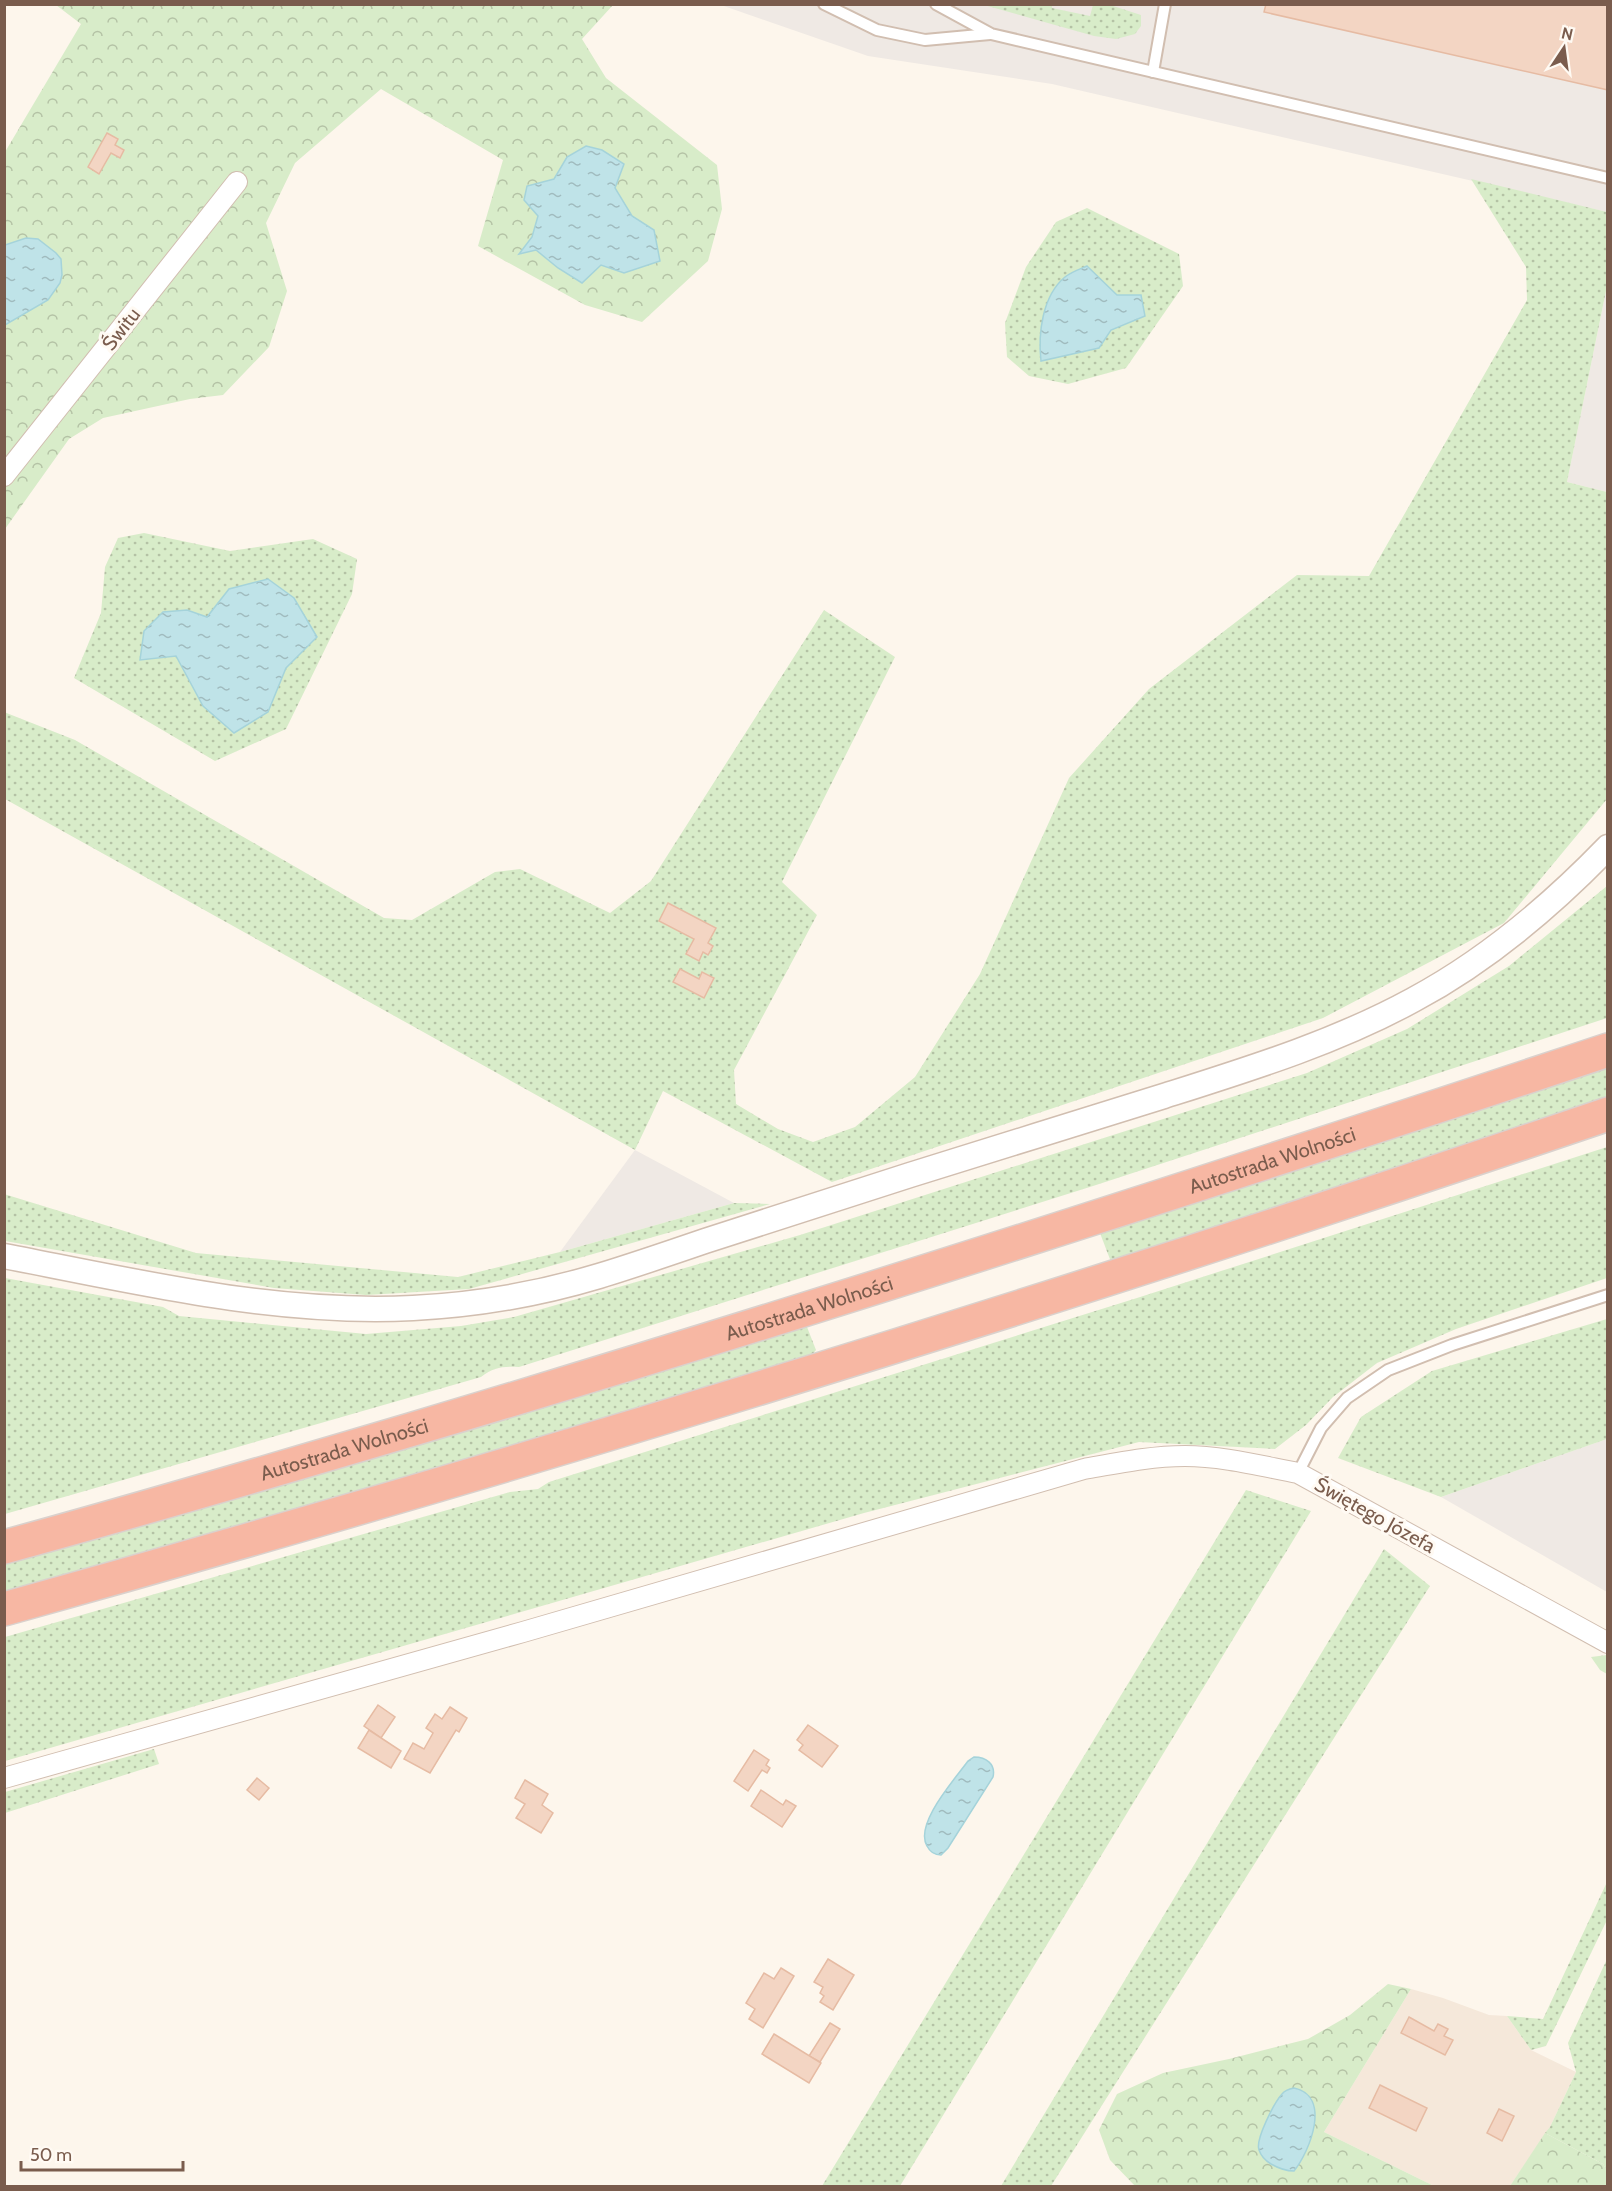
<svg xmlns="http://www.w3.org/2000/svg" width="1612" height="2191" viewBox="0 0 1612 2191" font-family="Cabin,sans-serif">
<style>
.residential{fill:#f5e8da}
.industrial{fill:#efe9e4}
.grass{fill:url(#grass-dots)}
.forest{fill:url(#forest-crowns);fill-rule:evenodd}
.water{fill:url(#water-ripples);stroke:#a5d3da;stroke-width:1.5}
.building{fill:#f3d5c3;stroke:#e6bba3;stroke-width:1.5}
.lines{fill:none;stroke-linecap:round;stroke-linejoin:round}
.service-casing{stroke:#d1beb0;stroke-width:14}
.minor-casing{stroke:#d1beb0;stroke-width:22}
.tertiary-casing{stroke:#d1beb0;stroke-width:27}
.motorway-casing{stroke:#dad1cd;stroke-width:36}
.service{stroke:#fff;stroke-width:10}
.minor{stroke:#fff;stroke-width:20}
.tertiary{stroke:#fff;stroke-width:24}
.motorway{stroke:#f7b7a3;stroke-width:33}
.labels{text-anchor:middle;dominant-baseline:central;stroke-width:6;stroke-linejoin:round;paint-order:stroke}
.street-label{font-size:20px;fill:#7a5c4d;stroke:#fffaf3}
</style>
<defs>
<pattern id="grass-dots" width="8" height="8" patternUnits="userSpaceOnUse" patternTransform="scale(1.5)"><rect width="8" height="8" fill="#d8ecc9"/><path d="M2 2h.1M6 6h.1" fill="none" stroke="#b4c2a5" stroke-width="1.8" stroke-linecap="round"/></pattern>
<pattern id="forest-crowns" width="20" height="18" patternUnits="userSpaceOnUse" patternTransform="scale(1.5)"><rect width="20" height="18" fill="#d8ecc9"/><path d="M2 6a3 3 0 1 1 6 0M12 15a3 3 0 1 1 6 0" fill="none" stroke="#b4c2a5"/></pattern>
<pattern id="water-ripples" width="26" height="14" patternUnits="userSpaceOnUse" patternTransform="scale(1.5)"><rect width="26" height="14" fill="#bfe3e8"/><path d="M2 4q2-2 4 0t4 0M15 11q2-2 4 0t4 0" fill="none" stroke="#a0bbbe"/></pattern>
</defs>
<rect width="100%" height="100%" fill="#fdf6ec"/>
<path class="residential" d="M1411,1989L1443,1998L1489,2015L1507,2016L1531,2050L1576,2072L1550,2127L1510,2186H1434L1324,2132Z"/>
<g class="industrial">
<path d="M721,5H1607V212L1052,84L868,56Z"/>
<path d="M1607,286V492L1567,482Z"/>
<path d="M635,1150L734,1203L560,1252Z"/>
<path d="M1607,1439V1592L1441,1497Z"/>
</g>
<g class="grass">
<path d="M984,5H1052V8L1090,16L1093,5H1110L1141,15V26L1135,34L1116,39L1094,36Z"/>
<path d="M1471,179L1607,212V286L1567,482L1607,492V799L1504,923L1323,1018L832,1182L663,1091L635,1150L5,799L4,712L75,740L384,918L412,920L495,872L520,869L610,913L651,881L824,610L895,657L782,882L817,915L734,1070L736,1104L778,1129L813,1142L855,1127L915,1077L980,974L1069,778L1149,689L1297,575L1369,576L1527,300L1526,267Z"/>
<path d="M1087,208L1179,254L1183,286L1126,368L1068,384L1029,376L1007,357L1005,323L1026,267L1056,222Z"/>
<path d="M144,533L230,551L313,539L357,559L352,594L286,729L215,761L74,678L101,613L105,567L118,538Z"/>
<path d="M1607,886V1018L1093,1186L519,1367C503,1366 494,1367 481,1377L5,1514V1278L163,1307L179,1316L366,1334L461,1326L514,1317L800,1235L1307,1073L1407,1029L1509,966Z"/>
<path d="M1607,1064V1099L1111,1262L1100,1233L1104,1230Z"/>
<path d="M1607,1147V1278L1456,1329L1377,1363L1333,1397L1306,1425L1275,1449L1139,1442L864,1513L5,1761V1637L510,1492L538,1489L549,1482L1137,1298Z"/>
<path d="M4,1194L196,1253L458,1277L560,1252L734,1203L770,1204L469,1289L366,1295L274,1288L5,1241Z"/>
<path d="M1607,1319V1439L1441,1497L1338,1458L1361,1417L1432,1371Z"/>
<path d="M802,1327H807L816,1350L812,1355L718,1386L5,1596V1559Z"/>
<path d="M1246,1490L1311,1511L900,2186H822Z"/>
<path d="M1384,1549L1430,1586L1051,2186H1001Z"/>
<path d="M154,1749L159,1764L5,1813V1792Z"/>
<path d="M1607,1882V1920L1546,2046L1531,2050L1507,2016L1543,2019Z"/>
<path d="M1607,1959V2171L1603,2164L1545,2133L1550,2127L1576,2072L1568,2043Z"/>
</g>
<g class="forest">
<path d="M56,5H613L582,39L606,78L717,165L722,209L708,261L642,322L585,305L478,246L503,160L381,89L295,163L266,223L287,291L269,347L223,395L190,399L103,418L69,439L5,529V152L81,24ZM586,146L602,150L615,188L632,216L654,230L625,273L601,265L558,268L536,250L520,253L532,237L538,216L524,200L554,179L567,157Z"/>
<path d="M1607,1655H1608L1607,1674L1600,1670L1591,1657Z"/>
<path d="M1388,1984L1411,1989L1324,2132L1434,2186H1135L1110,2160L1099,2130L1117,2094L1163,2073L1229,2059L1308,2039L1350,2015Z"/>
<path d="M1545,2133L1603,2164L1607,2171V2186H1510Z"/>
</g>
<g class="water">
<path d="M586,146L602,150L624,164L615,188L632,216L654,230L660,261L624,273L601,265L582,283L558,268L536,250L519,254L532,237L538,216L524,200L527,186L554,179L567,157Z"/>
<path d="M26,238L38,239L56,253L61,259L62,275L60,283L48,300L5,325V245Z"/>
<path d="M1087,266L1117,295H1141L1145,316L1111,330L1099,348L1041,361C1038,334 1042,296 1065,277C1071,272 1080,269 1087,266Z"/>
<path d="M268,579L294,598L317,637L286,668L268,712L234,733L203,706L176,656L140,660L144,631L163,612L187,610L207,617L229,589Z"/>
<path d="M974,1757C986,1757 996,1764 993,1777L948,1848L941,1855C934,1855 930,1852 927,1846C914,1824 955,1779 968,1761Z"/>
<path d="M1294,2088C1332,2096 1310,2151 1294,2171C1286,2171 1278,2168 1271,2164C1266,2161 1261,2156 1259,2150C1255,2140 1274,2103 1282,2094C1285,2090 1289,2089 1294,2088Z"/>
</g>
<g class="building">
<path d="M1266,4H1608V90L1264,12Z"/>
<path d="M107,133L118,139L115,145L124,150L120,158L111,153L99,174L88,167Z"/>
<path d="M668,903L716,928L708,943L713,946L708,955L703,952L699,961L686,954L694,939L659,921Z"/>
<path d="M680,969L699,979L702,972L714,978L704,998L673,982Z"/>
<path d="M378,1705L395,1717L381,1738L364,1726Z"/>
<path d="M450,1707L467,1718L459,1732L456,1730L430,1773L404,1759L413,1743L424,1749L433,1733L426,1728L435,1714L442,1719Z"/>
<path d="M808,1725L838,1746L822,1767L799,1750L803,1745L797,1740Z"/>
<path d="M369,1730L401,1751L391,1768L358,1748Z"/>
<path d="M754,1750L769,1760L766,1765L770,1768L767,1773L762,1770L748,1791L734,1781Z"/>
<path d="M257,1778L269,1788L259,1800L247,1790Z"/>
<path d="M525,1780L548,1794L542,1805L553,1813L541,1833L516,1818L525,1804L515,1798Z"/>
<path d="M761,1790L783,1805L786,1800L796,1806L782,1827L751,1806Z"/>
<path d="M828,1959L854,1975L833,2010L820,2002L824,1996L820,1993L823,1987L814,1982Z"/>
<path d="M781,1968L794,1976L763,2028L749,2019L755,2009L746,2003L764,1973L774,1979Z"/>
<path d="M1409,2017L1434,2031L1438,2024L1448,2029L1444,2036L1453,2040L1445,2055L1401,2033Z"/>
<path d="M830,2023L840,2029L820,2062L809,2056Z"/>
<path d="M774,2034L821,2063L809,2083L762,2054Z"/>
<path d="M1380,2085L1427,2108L1416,2131L1369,2108Z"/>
<path d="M1499,2109L1514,2116L1502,2141L1487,2133Z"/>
</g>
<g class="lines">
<g class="service-casing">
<g id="service">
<path d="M824,4L877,30L925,40L990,34"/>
<path d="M936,4L991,34L1608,178"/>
<path d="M1153,72L1165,4"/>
<path d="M1298,1473L1321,1428L1347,1398L1388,1370L1452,1345L1608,1295"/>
</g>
</g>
<g class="minor-casing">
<g id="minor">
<path d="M4,476L237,182"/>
<path d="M4,1778L523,1632L1084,1469C1118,1463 1151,1456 1185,1456C1222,1456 1261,1466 1298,1473L1608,1643"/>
</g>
</g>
<g class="tertiary-casing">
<path id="tertiary" d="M4,1256C140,1282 274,1315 413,1308C475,1305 539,1294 599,1276C635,1265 670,1253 705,1241C773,1219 841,1197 910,1175C995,1149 1079,1122 1164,1096C1249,1069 1334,1043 1413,1000C1486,961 1550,907 1608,847"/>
</g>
<g class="motorway-casing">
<g id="motorway">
<path id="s1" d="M4,1547C140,1510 275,1470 410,1430C811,1311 1210,1182 1608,1050"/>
<path d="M4,1609C543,1459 1078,1294 1608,1114"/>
</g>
</g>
<use href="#service" class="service"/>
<use href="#minor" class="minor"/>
<use href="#tertiary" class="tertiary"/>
<use href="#motorway" class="motorway"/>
</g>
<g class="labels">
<g class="street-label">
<text transform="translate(121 329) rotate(-52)">Świtu</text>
<text stroke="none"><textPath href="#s1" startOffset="1326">Autostrada Wolności</textPath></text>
<text stroke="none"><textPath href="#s1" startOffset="840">Autostrada Wolności</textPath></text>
<text stroke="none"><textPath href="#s1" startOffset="354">Autostrada Wolności</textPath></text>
<text transform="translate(1375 1515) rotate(29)">Świętego Józefa</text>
</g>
</g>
<rect width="1612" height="2191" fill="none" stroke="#7a5c4d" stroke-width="12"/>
<g transform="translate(1564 48) rotate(13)" stroke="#fffaf3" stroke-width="4.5" paint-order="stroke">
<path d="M0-4.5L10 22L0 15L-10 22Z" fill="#7a5c4d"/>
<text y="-9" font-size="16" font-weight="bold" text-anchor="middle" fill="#7a5c4d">N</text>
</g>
<path d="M21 2161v9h162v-9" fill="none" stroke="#7a5c4d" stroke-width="3"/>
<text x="30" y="2161" font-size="18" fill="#7a5c4d" stroke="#fffaf3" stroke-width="4.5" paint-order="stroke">50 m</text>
</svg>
